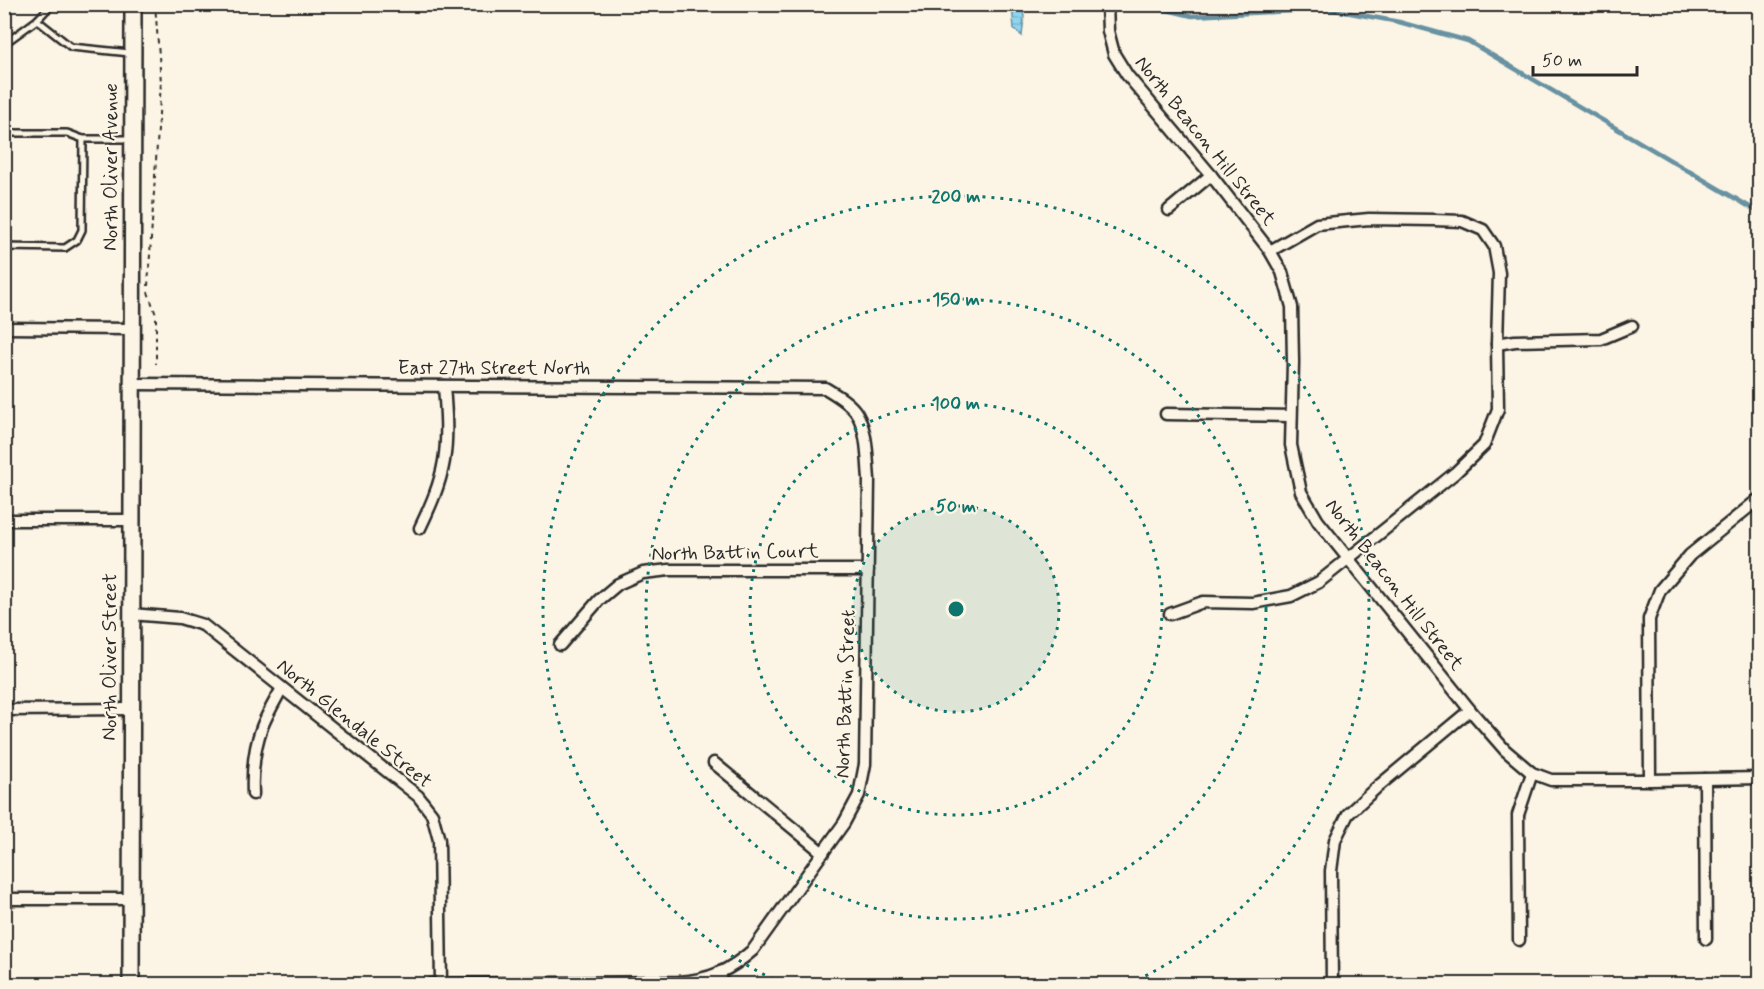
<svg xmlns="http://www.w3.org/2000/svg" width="1764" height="989" viewBox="0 0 1764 989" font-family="Mynerve,sans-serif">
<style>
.water{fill:url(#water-rules);stroke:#6791a1;stroke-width:1.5}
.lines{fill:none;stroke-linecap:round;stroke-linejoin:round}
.stream{stroke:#6791a1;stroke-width:4.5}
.lane-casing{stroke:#2b2b2b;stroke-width:10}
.street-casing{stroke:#2b2b2b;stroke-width:15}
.secondary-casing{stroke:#2b2b2b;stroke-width:20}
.path{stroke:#2b2b2b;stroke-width:2;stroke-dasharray:4.5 4.5;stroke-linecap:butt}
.lane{stroke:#fcf5e5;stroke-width:5}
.street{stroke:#fcf5e5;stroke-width:10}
.secondary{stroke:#fcf5e5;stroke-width:15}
.ring{fill:none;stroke:#0f766e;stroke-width:3;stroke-dasharray:3 6}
.labels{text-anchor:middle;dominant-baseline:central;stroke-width:4.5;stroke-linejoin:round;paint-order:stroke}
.street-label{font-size:20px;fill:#2b2b2b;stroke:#fcf5e5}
.centre{fill:#0f766e;stroke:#fcf5e5;stroke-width:3}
.ring-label{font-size:18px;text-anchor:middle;font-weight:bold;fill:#0f766e;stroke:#fcf5e5;stroke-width:4.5;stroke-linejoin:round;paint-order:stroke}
</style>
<defs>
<pattern id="water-rules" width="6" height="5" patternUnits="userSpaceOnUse" patternTransform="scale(1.5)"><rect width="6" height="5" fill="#8fd5f0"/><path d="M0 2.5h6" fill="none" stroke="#7cb7ce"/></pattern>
</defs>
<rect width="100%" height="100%" fill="#fcf5e5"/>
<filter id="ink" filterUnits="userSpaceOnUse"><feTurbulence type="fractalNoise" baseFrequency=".0167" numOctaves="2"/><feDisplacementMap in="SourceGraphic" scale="12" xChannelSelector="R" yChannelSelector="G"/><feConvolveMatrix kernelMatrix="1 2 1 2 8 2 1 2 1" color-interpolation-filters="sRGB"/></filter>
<g filter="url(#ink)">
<path class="water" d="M1012,5H1022L1024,17L1022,36L1014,29Z"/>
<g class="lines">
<path class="stream" d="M1142,4L1192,16L1329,9L1399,22L1468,41L1760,213"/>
<g class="lane-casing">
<g id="lane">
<path d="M37,20L71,47L130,53"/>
<path d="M4,44L37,20L52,4"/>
<path d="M4,133H67L83,139H131"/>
<path d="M4,247L65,248L77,240L82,230L83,139"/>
</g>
</g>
<g class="street-casing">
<g id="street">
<path d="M1107,4L1108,31L1114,54L1127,75L1211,175L1270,251L1282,272L1292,307L1293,362L1291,445L1301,492L1318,521L1470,710L1505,750L1532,773L1551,780H1650L1760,778"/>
<path d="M1169,210L1211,175"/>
<path d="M4,328L132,329"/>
<path d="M1497,344L1515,341L1601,339L1632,326"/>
<path d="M132,384L825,388C835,394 851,403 857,414C868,433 867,458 869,479L865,764L859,795L844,823L753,950C729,971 710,980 678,982L432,984"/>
<path d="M1166,414L1291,416"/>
<path d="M4,520H131"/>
<path d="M420,528C430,507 440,485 444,461C448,437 446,411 444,386"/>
<path d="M131,614L180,618L203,625L418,796L432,814L439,840L441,984"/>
<path d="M1170,614L1203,602L1253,603L1291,596L1319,582L1455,473L1484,445L1498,409L1497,344L1499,273L1494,246L1483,230L1462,221L1434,220L1369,219L1317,224L1270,251"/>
<path d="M560,645L599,600L618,584L643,573L669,570H868"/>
<path d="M4,710L131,709"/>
<path d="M714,763L823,853"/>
<path d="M1705,779L1706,939"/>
<path d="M1650,780L1649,619L1660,590L1690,555L1760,498"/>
<path d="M253,794C252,771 254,748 262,727C267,714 275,701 282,688"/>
<path d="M4,899H131"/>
<path d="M1519,940L1518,815L1532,773"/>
<path d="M720,972L722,984"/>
<path d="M1332,984L1331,871L1335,840L1348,814L1376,788L1470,710"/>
</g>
</g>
<g class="secondary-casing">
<path id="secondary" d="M131,984L133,4"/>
</g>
<g class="path">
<path d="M148,286L161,82L155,4"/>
<path d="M148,292L156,315V364"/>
</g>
<use href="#lane" class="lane"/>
<use href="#street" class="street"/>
<use href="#secondary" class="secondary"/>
</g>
</g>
<circle cx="956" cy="609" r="103" fill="#0f766e" fill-opacity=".12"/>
<g class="ring">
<circle cx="956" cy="609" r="103"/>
<circle cx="956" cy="609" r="206"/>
<circle cx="956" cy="609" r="310"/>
<path d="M781 983A413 413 0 1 1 1131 983"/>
</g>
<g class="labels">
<g class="street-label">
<text transform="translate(1205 141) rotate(51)">North Beacon Hill Street</text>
<text transform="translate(111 167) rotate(-90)">North Oliver Avenue</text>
<text x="494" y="368">East 27th Street North</text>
<text transform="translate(735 553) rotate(-1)">North Battin Court</text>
<text transform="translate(1394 585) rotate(52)">North Beacon Hill Street</text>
<text transform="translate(110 657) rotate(-90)">North Oliver Street</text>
<text transform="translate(846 694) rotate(-88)">North Battin Street</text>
<text transform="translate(354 724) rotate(39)">North Glendale Street</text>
</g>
</g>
<circle cx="956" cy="609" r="9" class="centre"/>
<g class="ring-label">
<text x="956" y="202">200 m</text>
<text x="956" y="305">150 m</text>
<text x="956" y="409">100 m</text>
<text x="956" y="512">50 m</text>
</g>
<rect width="1764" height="989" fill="none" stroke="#fcf5e5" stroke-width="24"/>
<rect x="12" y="12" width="1740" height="965" fill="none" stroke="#2b2b2b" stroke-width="2" filter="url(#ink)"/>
<path d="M1533 66v9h104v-9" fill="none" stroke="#2b2b2b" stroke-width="3"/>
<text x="1542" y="66" font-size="18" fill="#2b2b2b" stroke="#fcf5e5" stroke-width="4.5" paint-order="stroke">50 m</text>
</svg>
